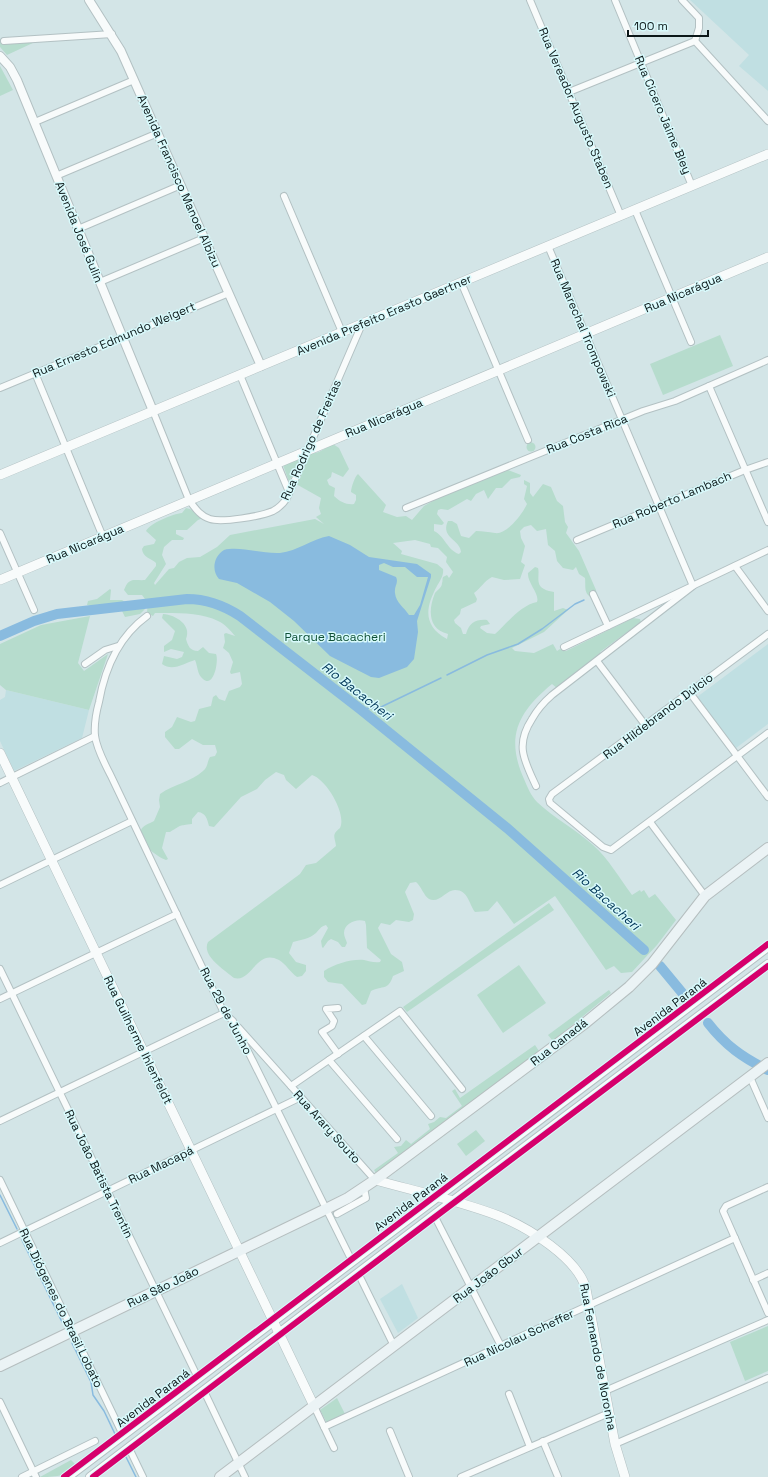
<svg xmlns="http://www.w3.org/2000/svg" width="768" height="1477" viewBox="0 0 768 1477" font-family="'Space Grotesk',sans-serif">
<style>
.built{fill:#c0dfe2}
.green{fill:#b6dccd;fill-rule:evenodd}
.water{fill:#89bbdf;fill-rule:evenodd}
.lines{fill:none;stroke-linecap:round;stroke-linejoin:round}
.stream{stroke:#89bbdf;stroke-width:1.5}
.river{stroke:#89bbdf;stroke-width:10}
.minor-casing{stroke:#b3c1c3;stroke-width:8}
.tertiary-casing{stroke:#b3c1c3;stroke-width:10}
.secondary-casing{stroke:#b3c1c3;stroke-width:10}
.primary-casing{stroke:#b5bebf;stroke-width:12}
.minor{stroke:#f8fbfb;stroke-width:6}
.tertiary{stroke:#f8fbfb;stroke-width:8}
.secondary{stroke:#f8fbfb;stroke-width:9}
.primary{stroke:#ebf3f5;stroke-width:10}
.cycleway-casing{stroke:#d8fafc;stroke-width:8}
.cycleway{stroke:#d6006c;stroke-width:6}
.labels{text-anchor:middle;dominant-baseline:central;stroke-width:3;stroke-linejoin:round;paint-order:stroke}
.street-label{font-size:12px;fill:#0b1718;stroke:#d8fafc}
.park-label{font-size:12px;fill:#0f5036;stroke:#d8fafc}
.water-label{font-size:13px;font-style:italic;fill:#013657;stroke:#d8fafc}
</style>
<rect width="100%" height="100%" fill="#d3e5e7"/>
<g class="built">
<path d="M690,0H768V91L739,66L749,55Z"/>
<path d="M768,644V724L736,748L697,697Z"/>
<path d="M6,690L89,710L82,738L14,771L0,741V700L5,697Z"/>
<path d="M402,1284L418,1318L398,1333L380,1299Z"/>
</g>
<g class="green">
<path d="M0,39H2L1,44L35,42L7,55L0,47Z"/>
<path d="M0,66L13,90L0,96Z"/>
<path d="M720,335L733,366L663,395L650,364Z"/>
<circle cx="531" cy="447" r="4.5"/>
<path d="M333,444L339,448L349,469L343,477L332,472L331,477L327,480L329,485L335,488L334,496C340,502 347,505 354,504L356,500V495L351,492C351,488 355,476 358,474L386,505L383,512L397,517L406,516L412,520L424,506L440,497L508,470L521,475L520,477L511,479L502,488H496L488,499L484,490L476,494L471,501L467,499L448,510L441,509L438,510L437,514L444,523L442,525L434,524V531C445,536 447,550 459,554L461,552C460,539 440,538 448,521H452L457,524L461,536L469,538L476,531C483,531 488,532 495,533C507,535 523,513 527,504L524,499L527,486L524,484V480L530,483V493L533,497L543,484L551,487L557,501L563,506L565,522L568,527L566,533L579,551L596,590L597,598L594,599C583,594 586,588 585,578L579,574L576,567L573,570L563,568L557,561L555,551L548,545L546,529L537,531L531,525L524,527L520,531L521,538L525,546L521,562L525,565L520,579L504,580L492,577C484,581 481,588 474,593L477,599L476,602L461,609L460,614L454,620L455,623L461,628L463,634H466C469,623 476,619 487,620L490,624L481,626L480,628L487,633L495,634C507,623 521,605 537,602C540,594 527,583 528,573L535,567L538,568C540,574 535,585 544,589C547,591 551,591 554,592V611L563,608L568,610L544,632L512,648L515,651L534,653L553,644L557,651L560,649L566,651L633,618L640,619L641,623L636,629L634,627L600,652L602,656L558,689L552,684C518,712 505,737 524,779C527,786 531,796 537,802C554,818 575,829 593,845C608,858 620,879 632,895L640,890L641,892L644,890L649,898L655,894L676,920L657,945L632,972L621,973L614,966L606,970L555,896L514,924L497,901L488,911L475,912C469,904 468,890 455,890C446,890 439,904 429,899C424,896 421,886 416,882L410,883L405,892L414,914L413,920L409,922L396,920L390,925L381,923L378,928L391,954L402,962L404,971L393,976C388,991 383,985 371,991L366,1004L362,1005L342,984L328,982L324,977V971C335,964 351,959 364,960C369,961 374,963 380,962L381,960L367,948L366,925L365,921C357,918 344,923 344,933C344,936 346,940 347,943L345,947H342L338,942L331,939L328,941L323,948L322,947L321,941L328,928L326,925C320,927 320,929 316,933C309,939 301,940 293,942L289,953L296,962L306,965V971L302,976L297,977C290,972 286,964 279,960C256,948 252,983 234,978C225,970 201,956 208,942L300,874L306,865L316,863L336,846C335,837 331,835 340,828C347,814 326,779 312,775L296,789L286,780L284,775L276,772L265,780L257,789L241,797L214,827L209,826C207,819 206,813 198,812L192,819V824C178,826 183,824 170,832H166L162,848L168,859L166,860C157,857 137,842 141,830C143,825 149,824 154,821L160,807L159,800L160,794C174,784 191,782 203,771C208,767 207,762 210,757L215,756L217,752L215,745H203L192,739L179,749H175L165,737V732L172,727L177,717L191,722L195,721L199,709L211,706L213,697L216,695L219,699L225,701L229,691L240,687L242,684L240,672L231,674L230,672L233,662L229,653L223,648L225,642L224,634L226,633L235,636C230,630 225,624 218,621C201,612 174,613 155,613L153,616L147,613L148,599H145L142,595H128L124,590C129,576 135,581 145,580L156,566V563C151,558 143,558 142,549L144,546L154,544L156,540L146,531C150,523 173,514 182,513L186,508L190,509L203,518L198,520L187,530H176V534L184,538L183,540H172L164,547L162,555L166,564L154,583L155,585L169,569L174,568L179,562L187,558L200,557L217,547L230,535L315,519L324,524L316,517L321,514L319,508L321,498L296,484L307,455L319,452ZM415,540L430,544L431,547L438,548L447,557L446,562L453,572L449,578L447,575L443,577C442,579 443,581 442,583C442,588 437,590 435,593C428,610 428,629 448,634L447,639C423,626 425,608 437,586C440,581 444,575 443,569L437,564L401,554L402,551L393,543Z"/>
<path d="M299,459L300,461L289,482L283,465Z"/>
<path d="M110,589L111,590L110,600H122L131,606H145V609L140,614L125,617L122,611L115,610L87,614L93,606L87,605L88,601L97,599Z"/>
<path d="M163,614C176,615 192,625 186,639C188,646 190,651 198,651L203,647L209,653L216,654C219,660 214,689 203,679C197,674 198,667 195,660C184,663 173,672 162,664L164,656L177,659L182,657L184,652L171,649L164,652V646L172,640L175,631L162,618Z"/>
<path d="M90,616L78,663L84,671L108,654L89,710L6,690L0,685V644L41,625Z"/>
<path d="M549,903L554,910L407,1012L403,1007Z"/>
<path d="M519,965L546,1003L503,1033L477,995Z"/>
<path d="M609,990L611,993L553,1041L548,1035Z"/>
<path d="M535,1045L539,1051L376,1173L374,1170L398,1153L394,1147L401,1146L406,1140L411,1144L430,1129L428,1124L434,1122L440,1117L446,1118L462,1106L452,1091L455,1089L460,1098Z"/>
<path d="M476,1130L485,1141L466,1156L457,1144Z"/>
<path d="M768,1326V1371L745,1381L730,1342Z"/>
<path d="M337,1398L345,1414L327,1423L320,1410Z"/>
<path d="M71,1460L75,1464C69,1477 52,1477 40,1477Z"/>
</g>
<path class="water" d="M329,536L350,545L369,557L417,564L431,574V577L417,621L418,632L414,659L407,667L379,678L371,677L330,656L294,621L270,602L237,583L219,579C211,570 214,556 224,550C240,546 262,554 280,553C298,551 311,539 329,536ZM384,563L393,567H405L417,577H428L420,605L414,615H409C404,607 396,603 395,593C394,586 399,583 396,577L379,570V565Z"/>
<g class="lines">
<g class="stream">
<path d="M447,675L487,655L518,644L542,629L575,604L584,600"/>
<path d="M360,709L381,707L441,678"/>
<path d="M0,1195L17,1229"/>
<path d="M22,1240L62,1322"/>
<path d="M72,1343L91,1382L93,1395L104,1411L115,1434"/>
<path d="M126,1457L136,1477"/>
</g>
<g class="river">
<path d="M0,636L34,621L57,614L187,599C207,599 223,605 240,616L360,709L507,828L644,950"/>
<path d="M660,966L684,995"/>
<path d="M708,1023C725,1045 743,1058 768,1070"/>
</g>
<g class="minor-casing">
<g id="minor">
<path d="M530,0L621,216"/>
<path d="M615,0L692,186"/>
<path d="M682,0L699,18V28L695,41"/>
<path d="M4,41L112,34"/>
<path d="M695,41L768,121"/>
<path d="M569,92L695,41"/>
<path d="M35,122L134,80"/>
<path d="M56,176L158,133"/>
<path d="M284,196L342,332"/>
<path d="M635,210L691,342"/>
<path d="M78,229L181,185"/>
<path d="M100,282L204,238"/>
<path d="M461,282L528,440"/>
<path d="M35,373L103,537"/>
<path d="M240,375L289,492"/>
<path d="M709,386L768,522"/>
<path d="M0,388L229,293"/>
<path d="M153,411L189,500C195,508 200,516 210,519C222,523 262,516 273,511C279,508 283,504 287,498L362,324"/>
<path d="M406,508L643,411L675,401L768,360"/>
<path d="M0,533L34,610"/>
<path d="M577,540L745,470L768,462"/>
<path d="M735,566L768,611"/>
<path d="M593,594L608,626"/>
<path d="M147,616C118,637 105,668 99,702C96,713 94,725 95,736C97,750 105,764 111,776L224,1013L233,1021L352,1261"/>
<path d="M768,634L552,794L549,799L550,803L603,847L611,850L768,733"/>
<path d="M564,647L768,550"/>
<path d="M597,661L646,726"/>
<path d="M85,664L105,650L118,646"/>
<path d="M690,693L768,797"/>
<path d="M0,783L95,736"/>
<path d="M536,786C524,760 515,745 532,719C537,710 544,702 552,695L693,586L548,246"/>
<path d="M650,822L705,896"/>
<path d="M0,885L132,821"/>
<path d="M0,969L198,1378"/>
<path d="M0,999L177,914"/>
<path d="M338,1008L326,1009L334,1021L332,1026L322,1032L338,1054"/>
<path d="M238,1027L375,1180"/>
<path d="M364,1036L431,1116"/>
<path d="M329,1060L397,1139"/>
<path d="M750,1077L768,1118"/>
<path d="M291,1086L400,1011L462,1089"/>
<path d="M0,1121L224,1013"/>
<path d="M0,1180L123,1435"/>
<path d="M768,1187L726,1206L723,1211L768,1313"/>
<path d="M337,1214L366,1198L364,1188"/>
<path d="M434,1215L501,1346"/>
<path d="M0,1243L301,1097"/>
<path d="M358,1273L394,1346"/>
<path d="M753,1280L768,1273"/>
<path d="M204,1391L245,1477"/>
<path d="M605,1391L768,1320"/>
<path d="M509,1394L530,1447"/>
<path d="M0,1402L36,1477"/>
<path d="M314,1406L334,1448"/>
<path d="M324,1427L735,1238"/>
<path d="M390,1431L409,1477"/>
<path d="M543,1441L558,1477"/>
<path d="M615,1444L768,1378"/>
<path d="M129,1448L143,1477"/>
<path d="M22,1477L95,1441"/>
<path d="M461,1477L609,1413"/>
</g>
</g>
<g class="tertiary-casing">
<g id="tertiary">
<path d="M89,0L121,51L261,366"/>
<path d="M0,56L10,67L17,80L153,411"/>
<path d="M68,1477L768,947"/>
<path d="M90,1477L434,1215L768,964"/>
</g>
</g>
<g class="secondary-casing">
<g id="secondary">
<path d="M0,475L768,154"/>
<path d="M0,580L768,257"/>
<path d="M0,753L314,1406"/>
<path d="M375,1180C415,1191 460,1201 499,1216C527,1227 578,1258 586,1289L615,1444L625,1477"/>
</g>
</g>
<g class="primary-casing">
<g id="primary">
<path d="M0,1366L326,1209L348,1198L375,1180L584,1024L629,987L652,964L705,896L768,848"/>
<path d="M220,1477L768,1063"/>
</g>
</g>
<use href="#minor" class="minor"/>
<use href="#tertiary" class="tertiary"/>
<use href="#secondary" class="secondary"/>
<use href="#primary" class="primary"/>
<g class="cycleway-casing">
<g id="cycleway">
<path d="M64,1477L768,944"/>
<path d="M93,1477L431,1220L768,966"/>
</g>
</g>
<use href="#cycleway" class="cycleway"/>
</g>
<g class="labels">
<g class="street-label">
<text transform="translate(576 108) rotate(67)">Rua Vereador Augusto Staben</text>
<text transform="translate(663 115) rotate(67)">Rua Cícero Jaime Bley</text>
<text transform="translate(179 181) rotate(66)">Avenida Francisco Manoel Albizu</text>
<text transform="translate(79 232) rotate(68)">Avenida José Gulin</text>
<text transform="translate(683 293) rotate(-23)">Rua Nicarágua</text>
<text transform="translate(384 315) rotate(-23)">Avenida Prefeito Erasto Gaertner</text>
<text transform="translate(583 328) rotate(67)">Rua Marechal Trompowski</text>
<text transform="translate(114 340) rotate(-23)">Rua Ernesto Edmundo Weigert</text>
<text transform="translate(384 418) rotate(-23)">Rua Nicarágua</text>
<text transform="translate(587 434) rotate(-22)">Rua Costa Rica</text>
<text transform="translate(311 440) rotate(-66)">Rua Rodrigo de Freitas</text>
<text transform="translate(672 500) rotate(-23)">Rua Roberto Lambach</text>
<text transform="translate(85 544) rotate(-23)">Rua Nicarágua</text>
<text transform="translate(658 716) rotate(-37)">Rua Hildebrando Dúlcio</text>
<text transform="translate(670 1007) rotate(-37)">Avenida Paraná</text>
<text transform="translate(226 1011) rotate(62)">Rua 29 de Junho</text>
<text transform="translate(138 1040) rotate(64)">Rua Guilherme Ihlenfeldt</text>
<text transform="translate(559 1042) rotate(-38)">Rua Canadá</text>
<text transform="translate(327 1127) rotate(48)">Rua Arary Souto</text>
<text transform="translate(161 1165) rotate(-26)">Rua Macapá</text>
<text transform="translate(99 1174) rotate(64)">Rua João Batista Trentin</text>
<text transform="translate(411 1202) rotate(-37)">Avenida Paraná</text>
<text transform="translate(488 1275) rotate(-37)">Rua João Gbur</text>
<text transform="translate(163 1287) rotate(-26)">Rua São João</text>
<text transform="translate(61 1308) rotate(64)">Rua Diógenes do Brasil Lobato</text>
<text transform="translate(519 1338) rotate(-25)">Rua Nicolau Scheffer</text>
<text transform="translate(598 1357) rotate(79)">Rua Fernando de Noronha</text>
<text transform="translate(153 1398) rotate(-37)">Avenida Paraná</text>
</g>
<g class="park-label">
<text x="335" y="637">Parque Bacacheri</text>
</g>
<g class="water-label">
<text transform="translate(357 691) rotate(38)">Rio Bacacheri</text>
<text transform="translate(606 899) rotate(42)">Rio Bacacheri</text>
</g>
</g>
<path d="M628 30v6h80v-6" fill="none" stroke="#0b1718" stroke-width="2"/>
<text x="634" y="30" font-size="12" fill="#0b1718" stroke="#d8fafc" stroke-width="3" paint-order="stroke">100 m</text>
</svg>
